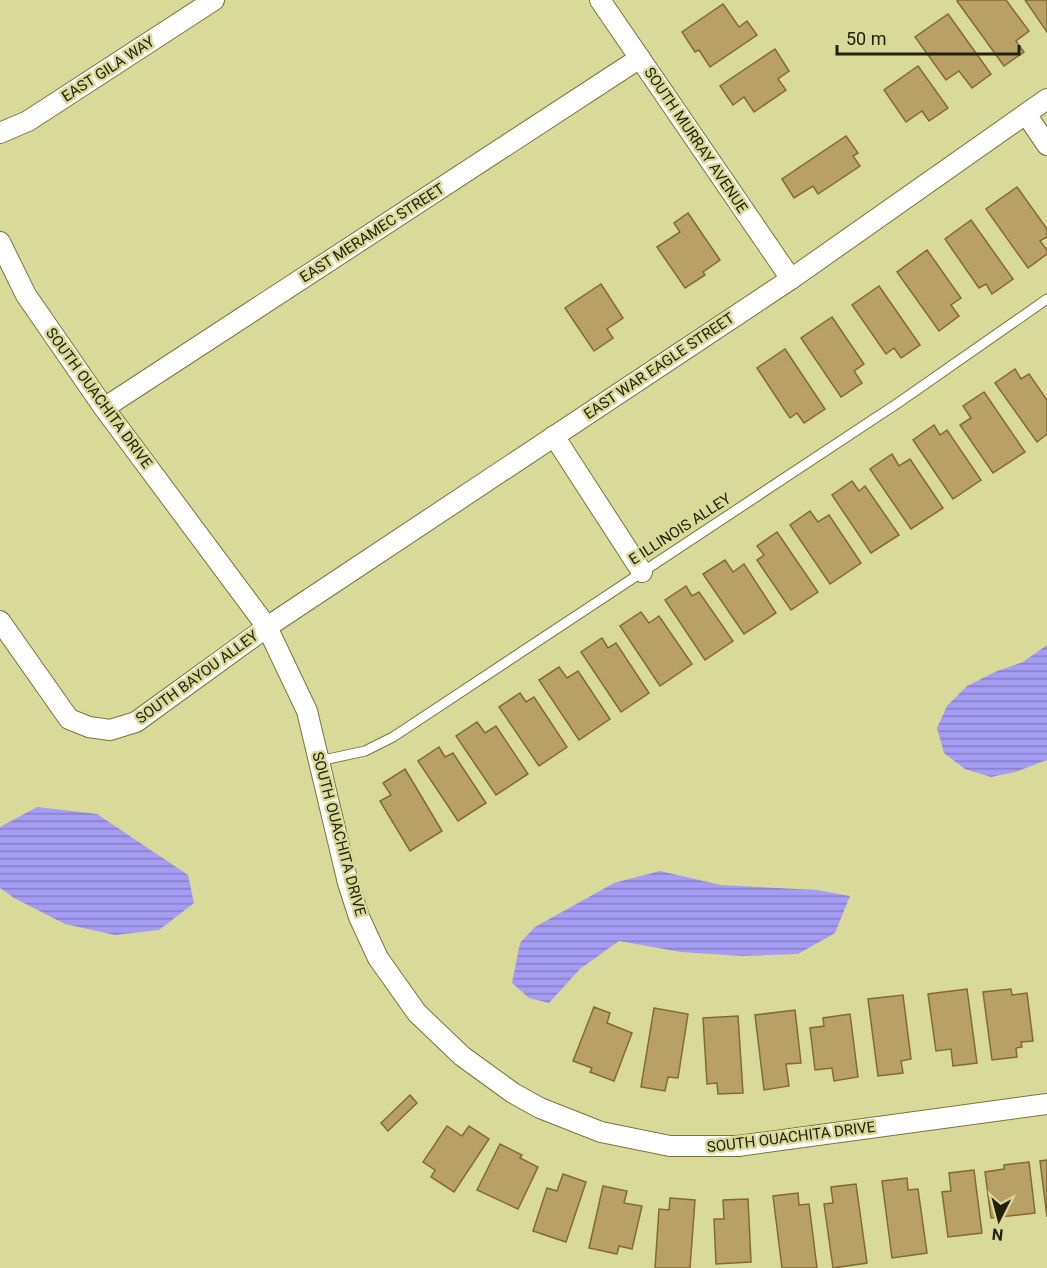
<svg xmlns="http://www.w3.org/2000/svg" width="1047" height="1268" viewBox="0 0 1047 1268" font-family="Roboto,sans-serif">
<style>
.water{fill:url(#water-rules)}
.building{fill:#b8a066;stroke:#826b31;stroke-width:1.5}
.lines{fill:none;stroke-linecap:round;stroke-linejoin:round}
.service-casing{stroke:#78763a;stroke-width:11}
.minor-casing{stroke:#78763a;stroke-width:22}
.service{stroke:#fff;stroke-width:9}
.minor{stroke:#fff;stroke-width:20}
.labels{text-anchor:middle;dominant-baseline:central;stroke-width:5;stroke-linejoin:round;paint-order:stroke}
.street-label{font-size:15px;fill:#232209;stroke:#d9d99a}
</style>
<defs>
<pattern id="water-rules" width="6" height="5" patternUnits="userSpaceOnUse" patternTransform="scale(1.5)"><rect width="6" height="5" fill="#a59cf4"/><path d="M0 2.5h6" fill="none" stroke="#867fc4"/></pattern>
</defs>
<rect width="100%" height="100%" fill="#d9d99a"/>
<g class="water">
<path d="M1047,645V760L1015,772L991,777L965,769L944,753L937,728L947,706L967,686L995,672L1023,662Z"/>
<path d="M37,807L97,814L188,875L194,903L159,930L115,935L65,924L14,898L0,888V827Z"/>
<path d="M660,871L721,885L817,890L850,896L835,933L798,954L742,956L681,952L619,941L580,969L549,1003L529,998L512,983L520,943L535,927L614,883Z"/>
</g>
<g class="building">
<path d="M959,0H1006L1029,31L1016,41L1024,52L1004,66L957,1Z"/>
<path d="M1025,0H1047V32Z"/>
<path d="M723,4L739,27L747,21L757,35L710,67L699,50L695,52L682,32Z"/>
<path d="M948,14L991,74L972,88L959,71L946,80L915,37Z"/>
<path d="M775,49L789,71L778,79L786,90L754,112L744,97L733,105L720,86Z"/>
<path d="M918,66L948,108L929,121L922,111L906,122L884,90Z"/>
<path d="M846,136L858,153L853,156L860,166L818,194L813,186L794,198L782,179Z"/>
<path d="M1017,187L1047,229V237L1040,241L1047,250V254L1028,268L986,209Z"/>
<path d="M688,213L720,260L703,272L705,275L685,288L657,247L680,232L674,223Z"/>
<path d="M971,220L1013,279L992,294L986,284L979,288L945,239Z"/>
<path d="M927,250L961,298L951,305L959,316L939,331L897,272Z"/>
<path d="M601,284L623,318L607,329L613,338L594,351L565,308Z"/>
<path d="M879,286L920,345L901,358L894,348L886,354L852,305Z"/>
<path d="M832,317L864,364L854,371L862,383L841,397L801,338Z"/>
<path d="M785,349L825,409L804,423L797,413L790,418L757,368Z"/>
<path d="M1015,369L1021,379L1029,374L1047,400V434L1037,442L995,383Z"/>
<path d="M984,392L1025,452L993,473L960,425L971,418L963,406Z"/>
<path d="M934,425L940,435L947,430L981,480L953,499L913,440Z"/>
<path d="M892,454L899,466L910,459L943,508L911,529L870,469Z"/>
<path d="M852,481L859,491L865,486L899,535L871,553L832,495Z"/>
<path d="M810,511L818,522L829,515L861,563L830,584L790,525Z"/>
<path d="M777,532L818,592L791,610L757,560L764,555L757,546Z"/>
<path d="M725,560L733,572L744,564L776,613L744,634L703,574Z"/>
<path d="M686,586L692,596L699,592L733,641L705,660L665,600Z"/>
<path d="M641,612L649,623L659,616L692,664L660,686L620,626Z"/>
<path d="M602,638L608,648L616,643L649,693L621,712L581,652Z"/>
<path d="M559,667L567,678L578,671L610,719L579,740L539,680Z"/>
<path d="M520,693L526,702L534,697L567,747L539,766L499,707Z"/>
<path d="M477,722L485,733L496,726L528,774L496,795L456,736Z"/>
<path d="M439,747L445,757L453,753L486,803L458,821L418,761Z"/>
<path d="M405,769L442,831L410,851L380,801L391,795L383,783Z"/>
<path d="M967,989L977,1063L953,1066L951,1049L936,1051L928,994Z"/>
<path d="M1011,989L1012,995L1027,993L1033,1041L1021,1042L1022,1047L1016,1048L1017,1057L992,1060L983,992Z"/>
<path d="M903,995L911,1059L901,1061L903,1073L878,1076L868,999Z"/>
<path d="M594,1007L610,1013L607,1023L632,1033L614,1081L590,1072L592,1068L573,1061Z"/>
<path d="M654,1008L688,1014L678,1078L668,1077L665,1091L641,1087Z"/>
<path d="M795,1010L801,1063L786,1064L789,1086L764,1090L755,1015Z"/>
<path d="M850,1014L858,1077L834,1081L832,1068L815,1070L810,1028L824,1026L823,1018Z"/>
<path d="M738,1016L743,1093L718,1094L717,1083L707,1084L703,1018Z"/>
<path d="M410,1095L417,1103L388,1131L381,1123Z"/>
<path d="M447,1126L462,1136L469,1126L489,1139L454,1192L431,1177L435,1170L423,1162Z"/>
<path d="M500,1144L522,1155L520,1158L538,1167L518,1209L477,1190Z"/>
<path d="M1047,1160V1217L1040,1161Z"/>
<path d="M1029,1162L1035,1213L991,1218L985,1172L1004,1169V1165Z"/>
<path d="M974,1170L982,1233L948,1237L942,1192L951,1191L949,1173Z"/>
<path d="M563,1174L586,1182L566,1242L533,1231L547,1188L557,1191Z"/>
<path d="M907,1178L908,1190L918,1189L927,1253L892,1258L882,1181Z"/>
<path d="M856,1184L867,1263L833,1268L824,1204L833,1203L831,1187Z"/>
<path d="M603,1186L627,1191L624,1203L642,1206L632,1249L619,1246L617,1254L589,1248Z"/>
<path d="M798,1193L799,1205L809,1204L817,1268H782L773,1196Z"/>
<path d="M670,1198L695,1200L690,1268H655L659,1209L669,1210Z"/>
<path d="M748,1199L751,1262L716,1264L714,1219H724L723,1200Z"/>
</g>
<g class="lines">
<g class="service-casing">
<path id="service" d="M319,761L365,751L393,737L898,403L1047,299"/>
</g>
<g class="minor-casing">
<g id="minor">
<path d="M600,0L791,279"/>
<path d="M1026,114L1047,145"/>
<path d="M0,133L28,121L214,0"/>
<path d="M0,242L26,295L104,408L267,627L307,711L348,883L359,917L378,958L417,1013L462,1056L513,1093L540,1108L601,1132L670,1146H738L1047,1104"/>
<path d="M104,408L640,58"/>
<path d="M554,436L642,572"/>
<path d="M0,621L69,719L89,727L110,730L136,722L267,627L791,279L1047,99"/>
</g>
</g>
<use href="#service" class="service"/>
<use href="#minor" class="minor"/>
</g>
<g class="labels">
<g class="street-label">
<text transform="translate(108 69) rotate(-33)">EAST GILA WAY</text>
<text transform="translate(696 140) rotate(56)">SOUTH MURRAY AVENUE</text>
<text transform="translate(372 233) rotate(-33)">EAST MERAMEC STREET</text>
<text transform="translate(659 366) rotate(-34)">EAST WAR EAGLE STREET</text>
<text transform="translate(99 398) rotate(54)">SOUTH OUACHITA DRIVE</text>
<text transform="translate(680 529) rotate(-33)">E ILLINOIS ALLEY</text>
<text transform="translate(197 677) rotate(-36)">SOUTH BAYOU ALLEY</text>
<text transform="translate(339 834) rotate(75)">SOUTH OUACHITA DRIVE</text>
<text transform="translate(791 1137) rotate(-7)">SOUTH OUACHITA DRIVE</text>
</g>
</g>
<g transform="translate(999 1220) rotate(186)" stroke="#d9d99a" stroke-width="4.5" paint-order="stroke">
<path d="M0-4.5L10 22L0 15L-10 22Z" fill="#232209"/>
<text y="-9" font-size="16" font-weight="bold" text-anchor="middle" fill="#232209">N</text>
</g>
<path d="M837 45v9h182v-9" fill="none" stroke="#232209" stroke-width="3"/>
<text x="846" y="45" font-size="18" fill="#232209" stroke="#d9d99a" stroke-width="4.5" paint-order="stroke">50 m</text>
</svg>
